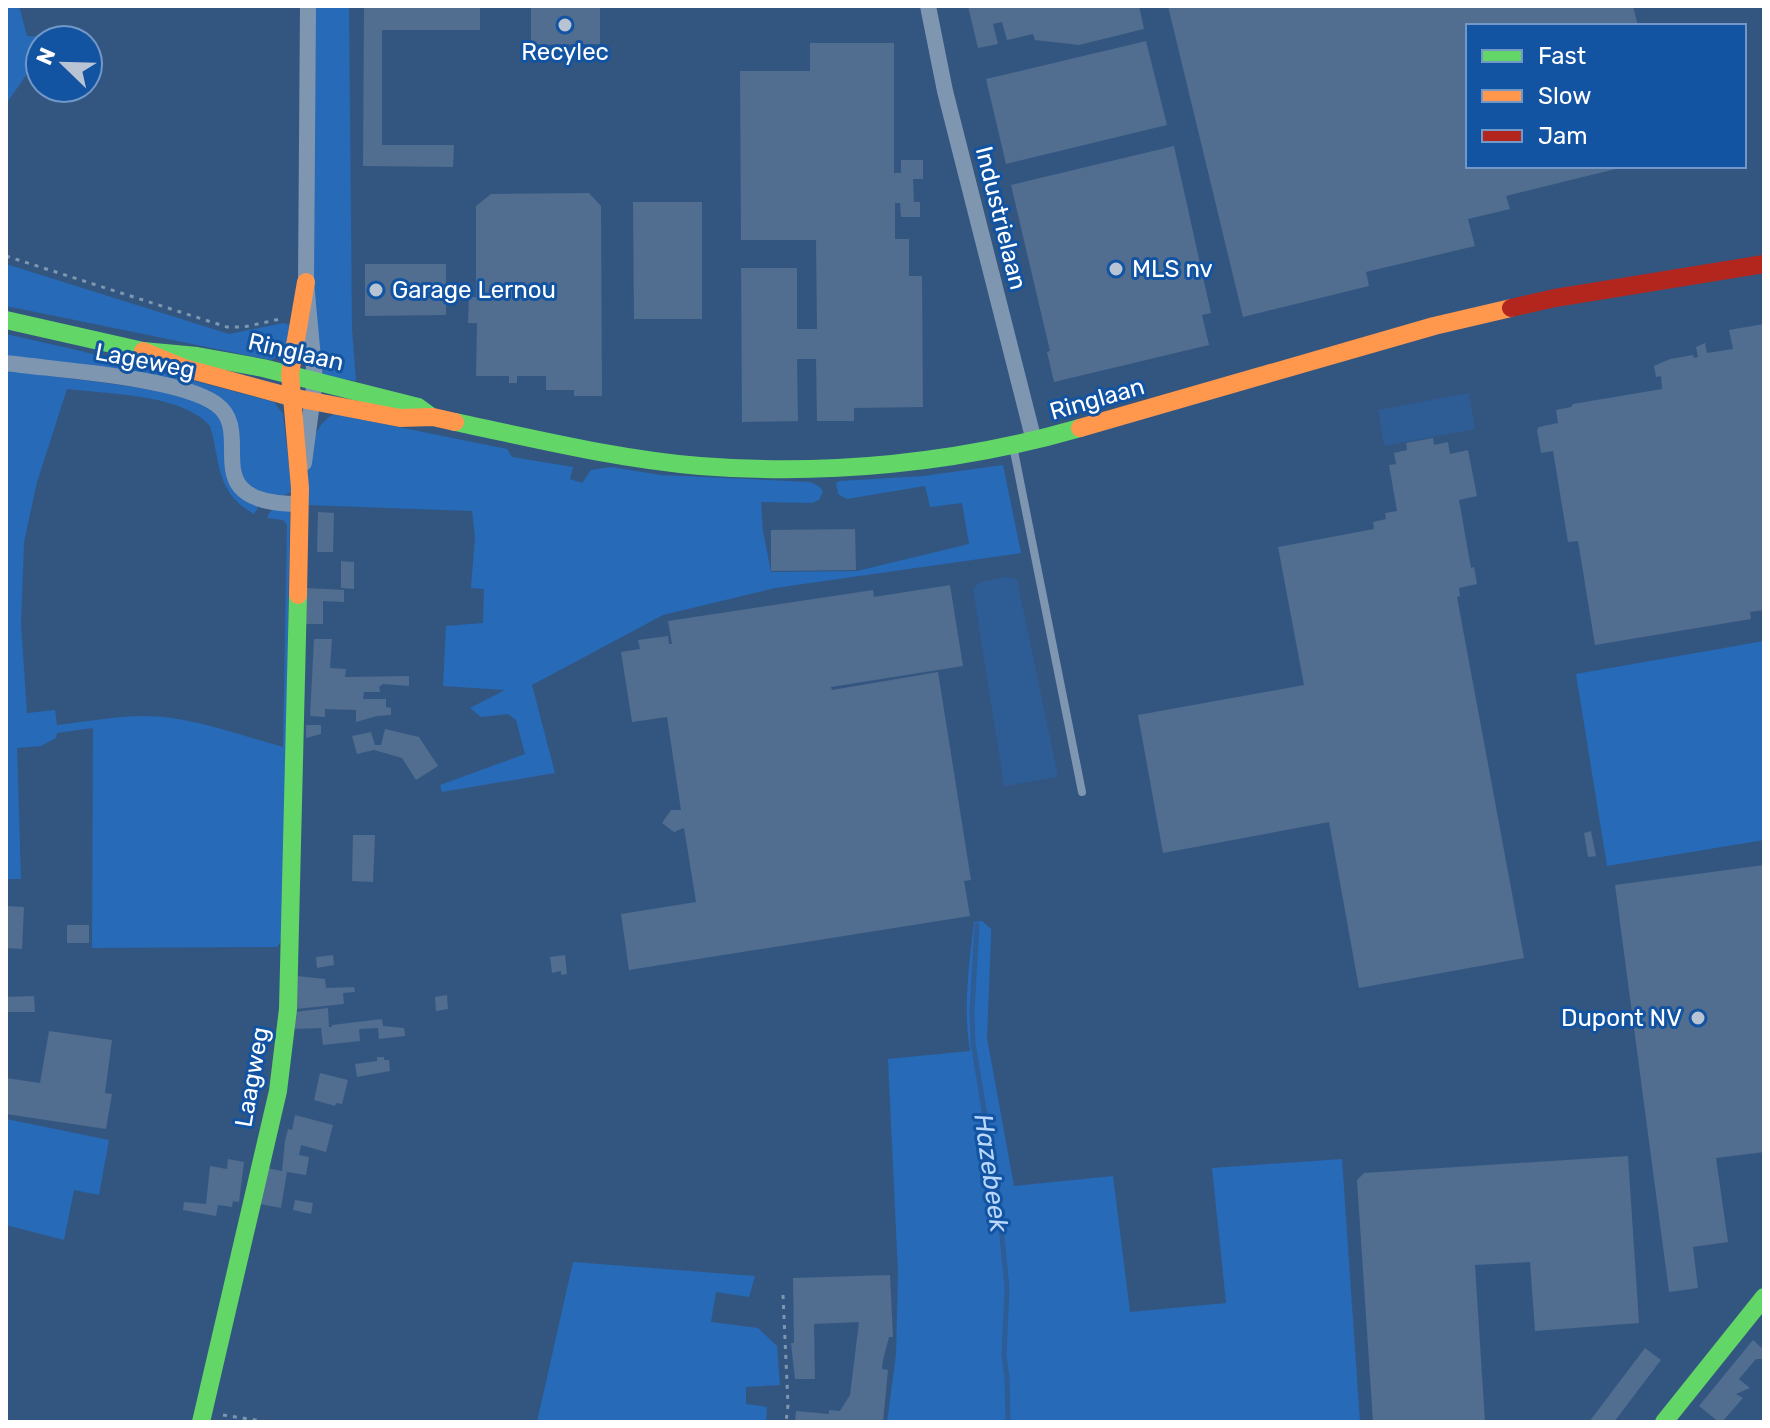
<svg xmlns="http://www.w3.org/2000/svg" width="1770" height="1428" viewBox="0 0 1770 1428" font-family="Rubik,sans-serif">
<style>
.green{fill:#276ab7}
.water{fill:#2e5c95}
.lines{fill:none;stroke-linecap:round;stroke-linejoin:round}
.stream{stroke:#2e5c95;stroke-width:5}
.building{fill:#516d8f}
.path{stroke:#7f96b1;stroke-width:3;stroke-dasharray:4 6;stroke-linecap:butt}
.lane{stroke:#7f96b1;stroke-width:8}
.street{stroke:#7f96b1;stroke-width:16}
.fast{stroke:#63d668;stroke-width:18}
.slow{stroke:#ff974d;stroke-width:18}
.jam{stroke:#b3261e;stroke-width:18}
.poi-dot{fill:#b8c4d3;stroke:#1253a2;stroke-width:3}
.labels{text-anchor:middle;dominant-baseline:central;stroke-width:6;stroke-linejoin:round;paint-order:stroke}
.poi-label{font-size:24px;fill:#fff;stroke:#1253a2;text-anchor:start}
.street-label{font-size:24px;fill:#fff;stroke:#1253a2}
.water-label{font-size:26px;font-style:italic;fill:#b9d8fb;stroke:#1253a2}
</style>
<rect width="100%" height="100%" fill="#335681"/>
<g class="green">
<path d="M6,6H19L27,36L47,37V40H40V65L29,66L27,74L6,104Z"/>
<path d="M314,6H349L352,329L356,381L325,376L317,365L313,291Z"/>
<path d="M6,264L229,334L283,323L291,325C288,341 287,353 271,360L6,306Z"/>
<path d="M6,334L81,351L274,402L283,414L292,491C276,503 253,493 241,479C233,469 220,414 216,399L6,360Z"/>
<path d="M6,370L173,392L208,406L223,422L226,454L258,508L254,514C215,492 221,463 210,426C183,394 107,394 67,389L37,482L24,542L21,624L27,713L55,710L57,725C85,722 115,716 144,716C190,716 239,735 283,747L287,525L283,520L267,518C271,506 279,509 290,510L283,939L277,947L92,948L93,728L57,733L56,738L41,746L17,748L21,879H6Z"/>
<path d="M334,414L507,449L512,457L573,467L570,479L582,483L591,470L611,467L661,475L810,482L820,487L823,492L819,500L812,503L761,502L763,531L771,572L857,571L969,544L962,503L930,507L925,486L847,499L838,494L836,483L840,481L923,476L1003,465L1021,553L775,588L663,615L532,685L555,773L442,792L440,785L525,754L516,720L508,714L481,717L470,708L505,690L443,686L446,626L483,623L484,589L471,588L475,537L472,511L306,505C308,476 304,430 334,414Z"/>
<path d="M1764,641V840L1607,866L1576,674Z"/>
<path d="M982,921L991,929V936L987,1038L1014,1186L1113,1176L1130,1312L1226,1303L1212,1168L1342,1159L1360,1422H887L896,1355L898,1273L888,1059L970,1051C963,1008 969,965 974,922Z"/>
<path d="M6,1119L109,1140L99,1195L74,1190L64,1240L6,1225Z"/>
<path d="M573,1262L755,1276L749,1297L716,1292L711,1322L758,1328L777,1346L780,1385L746,1387V1404L767,1407L766,1422H537Z"/>
</g>
<g class="water">
<path d="M1469,393L1475,429L1384,446L1378,410Z"/>
<path d="M1006,577L1017,579L1058,777L1004,786L973,589L980,582Z"/>
</g>
<g class="lines">
<path class="stream" d="M977,925L972,1011L973,1043L998,1195L1007,1288L1004,1355L1007,1378L1008,1422"/>
</g>
<g class="building">
<path d="M364,6H480V30H382V145H454L453,167L363,166Z"/>
<path d="M531,6H600V44L531,45Z"/>
<path d="M968,6H1139L1144,29L1079,45L1035,40L1033,34L1007,40L1002,22L993,24L998,44L978,48Z"/>
<path d="M1168,6H1633L1638,26H1468V166L1624,167L1506,196L1510,209L1468,219L1475,246L1366,272L1369,286L1243,317Z"/>
<path d="M1146,41L1167,125L1006,164L986,79Z"/>
<path d="M810,43H894V173H901V160H923V179H913L914,202H920V217H901L900,203H895V239H909V276H922L923,407L854,408V421H817L816,359H797L798,421L742,422L741,268H797V329H817L816,240H741L740,71H810Z"/>
<path d="M1174,146L1211,313L1202,315L1209,345L1054,382L1047,352L1050,351L1011,185Z"/>
<path d="M589,193L601,206L602,396H574V390H546V376H517V383H509V376H476L477,323H468L469,297H476V206L491,194Z"/>
<path d="M633,202H702V319H634Z"/>
<path d="M365,264H446V315L365,316Z"/>
<path d="M1764,324V610L1750,612L1751,619L1595,645L1578,541L1568,542L1553,451L1541,453L1537,430L1539,427L1558,423L1556,410L1571,407L1573,404L1662,389L1661,376L1656,377L1654,366L1670,359L1693,355L1694,358L1698,357L1696,347L1705,343L1707,353L1733,349L1729,330Z"/>
<path d="M1433,438L1434,445L1448,442L1450,454L1468,450L1477,496L1459,500L1471,568L1474,567L1477,584L1459,588L1460,596L1457,597L1524,958L1359,988L1329,822L1163,853L1138,715L1304,685L1278,547L1374,529L1373,522L1386,519L1385,513L1397,511L1389,465L1396,464L1394,453L1407,450L1406,443Z"/>
<path d="M318,512L334,513L333,552H317Z"/>
<path d="M855,529L856,570L771,571V530Z"/>
<path d="M341,561L354,562V589L341,588Z"/>
<path d="M950,585L963,666L831,687L832,690L938,672L971,880L964,881L970,916L629,970L621,914L696,902L684,828L674,832L662,823L671,810H681L667,717L632,722L621,652L640,649L638,640L668,636L669,644H672L668,621L873,590L874,597Z"/>
<path d="M306,588L344,590V602L323,601V624H306Z"/>
<path d="M314,639H332L330,668L346,669L345,677L409,676V686L383,684L379,687L380,692H364L363,699H386V707L391,708V715L377,716L356,722V710L325,709V717L310,716Z"/>
<path d="M306,725H321V734L306,738Z"/>
<path d="M385,729L419,737L438,766L416,780L402,758L374,750L357,754L352,736L371,732L375,745H381Z"/>
<path d="M1591,831L1596,856L1588,857L1584,833Z"/>
<path d="M353,835H375L373,882L352,881Z"/>
<path d="M1764,865V1152L1716,1158L1728,1242L1693,1247L1698,1288L1669,1292L1615,885Z"/>
<path d="M6,906L24,907L22,949L6,948Z"/>
<rect x="67" y="925" width="22" height="18"/>
<path d="M333,955L334,965L317,968L316,957Z"/>
<path d="M565,955L567,974L561,975V971L552,973L550,957Z"/>
<path d="M297,976L325,979L326,988L354,987L355,992L343,993L344,1004L296,1009Z"/>
<path d="M447,995L448,1009L436,1011L435,997Z"/>
<path d="M34,996L35,1012H6V997Z"/>
<path d="M328,1008L329,1027H332V1025L382,1019L383,1026L404,1028L405,1036L379,1039L378,1028L359,1029L360,1041L323,1045L321,1028L295,1029V1012Z"/>
<path d="M49,1031L112,1040L105,1093L112,1094L106,1129L6,1114V1078L40,1083Z"/>
<path d="M377,1057H384V1060H389L390,1071L357,1077L355,1064L377,1061Z"/>
<path d="M320,1073L348,1080L342,1104L336,1103L335,1106L314,1100Z"/>
<path d="M295,1115L333,1125L326,1152L301,1145L299,1155L309,1157L306,1175L287,1172L281,1208L260,1204L267,1168L282,1171L285,1141L288,1129L292,1130Z"/>
<path d="M1628,1156L1639,1323L1535,1331L1530,1262L1475,1265L1485,1422H1373L1357,1180L1364,1173Z"/>
<path d="M228,1159L244,1162L239,1202L233,1201L232,1207L218,1205L216,1216L183,1210L184,1202L206,1204L210,1166L227,1169Z"/>
<path d="M295,1200L313,1203L311,1214L293,1210Z"/>
<path d="M890,1275L893,1337H889L883,1360L882,1369L888,1370L883,1422H795L796,1411L829,1414V1410L840,1411L850,1395L859,1322L814,1324L815,1379H795L791,1343H794L793,1278Z"/>
<path d="M1753,1340L1764,1350V1359H1756L1739,1379L1750,1388L1736,1394L1743,1398L1722,1422H1719L1699,1406Z"/>
<path d="M1645,1348L1661,1360L1614,1422H1589Z"/>
</g>
<g class="lines">
<g class="path">
<path d="M6,256L227,327H244L280,319"/>
<path d="M783,1295L788,1405L786,1422"/>
<path d="M223,1415L268,1422"/>
</g>
<path class="lane" d="M1013,446L1082,792"/>
<g class="street">
<path d="M928,6L945,91L1034,441"/>
<path d="M6,363C56,370 178,377 216,404C258,434 190,504 300,504"/>
<path d="M304,463L315,380L306,282L308,6"/>
</g>
<g class="fast">
<path d="M6,320L143,351L197,356L263,368L418,407L429,415"/>
<path d="M455,422C536,439 617,459 700,466C827,476 958,463 1080,428"/>
<path d="M201,1422L278,1091L288,1009L298,595"/>
<path d="M1664,1422L1764,1297"/>
</g>
<g class="slow">
<path d="M143,351L184,368L291,397L400,418L433,417L455,422"/>
<path d="M1080,428L1434,326L1511,308"/>
<path d="M298,595L300,488L290,374L306,282"/>
</g>
<path class="jam" d="M1511,308L1555,298L1764,264"/>
</g>
<g class="poi-dot">
<circle cx="565" cy="25" r="8"/>
<circle cx="1116" cy="269" r="8"/>
<circle cx="376" cy="290" r="8"/>
<circle cx="1698" cy="1018" r="8"/>
</g>
<g class="labels">
<g class="poi-label">
<text x="565" y="52" text-anchor="middle">Recylec</text>
<text x="1132" y="269">MLS nv</text>
<text x="392" y="290">Garage Lernou</text>
<text x="1682" y="1018" text-anchor="end">Dupont NV</text>
</g>
<g class="street-label">
<text transform="translate(1001 218) rotate(76)">Industrielaan</text>
<text transform="translate(296 352) rotate(13)">Ringlaan</text>
<text transform="translate(145 361) rotate(11)">Lageweg</text>
<text transform="translate(1097 399) rotate(-16)">Ringlaan</text>
<text transform="translate(252 1077) rotate(-80)">Laagweg</text>
</g>
<g class="water-label">
<text transform="translate(991 1173) rotate(82)">Hazebeek</text>
</g>
</g>
<rect width="1770" height="1428" fill="none" stroke="#ffffff" stroke-width="16"/>
<rect x="1466" y="24" width="280" height="144" fill="#1253a2" stroke="#7198c7" stroke-width="2"/>
<rect x="1482" y="50" width="40" height="12" fill="#63d668" stroke="#7198c7" stroke-width="2"/>
<text x="1538" y="64" font-size="24" fill="#ffffff">Fast</text>
<rect x="1482" y="90" width="40" height="12" fill="#ff974d" stroke="#7198c7" stroke-width="2"/>
<text x="1538" y="104" font-size="24" fill="#ffffff">Slow</text>
<rect x="1482" y="130" width="40" height="12" fill="#b3261e" stroke="#7198c7" stroke-width="2"/>
<text x="1538" y="144" font-size="24" fill="#ffffff">Jam</text>
<g transform="translate(64 64) rotate(293)"><circle r="38" fill="#1253a2" stroke="#7198c7" stroke-width="2"/>
<path d="M0-6L14 30L0 20L-14 30Z" fill="#b8c4d3"/>
<text y="-12" font-size="22" font-weight="bold" text-anchor="middle" fill="#ffffff">N</text>
</g>
</svg>
